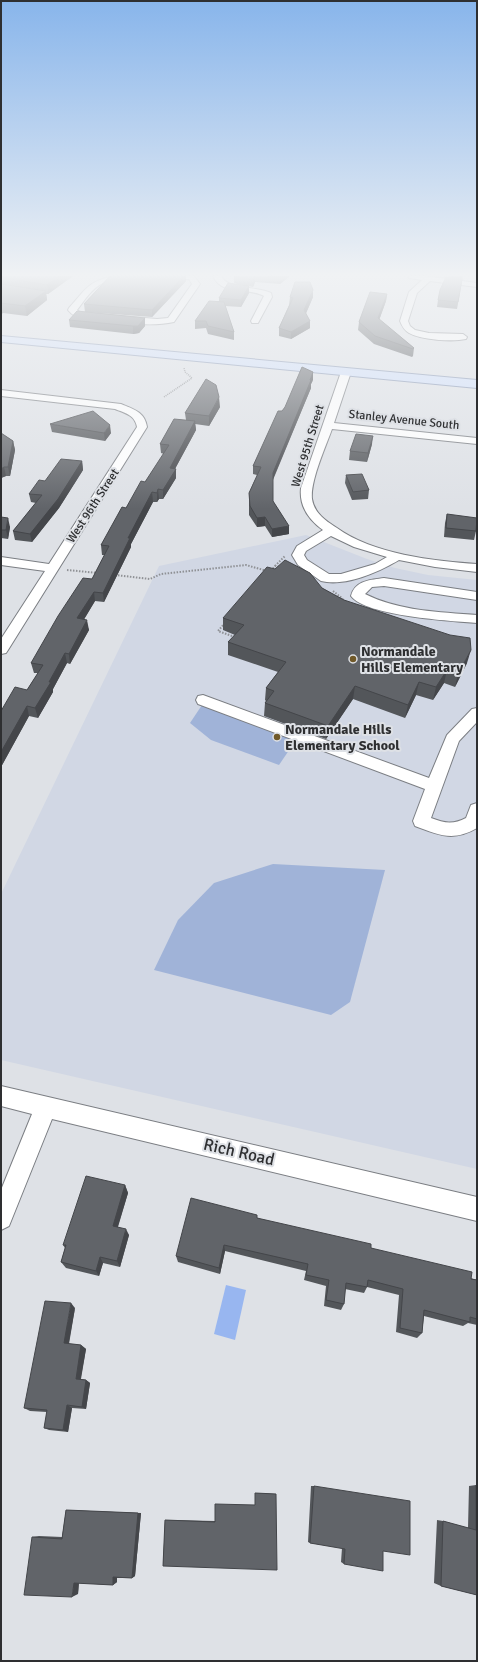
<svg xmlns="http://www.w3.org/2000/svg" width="478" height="1662" viewBox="0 0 478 1662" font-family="Signika,sans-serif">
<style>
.built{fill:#d1d7e4}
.green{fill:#a0b3d8}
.water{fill:#98b6f0}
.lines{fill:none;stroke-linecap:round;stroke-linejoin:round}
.minor-casing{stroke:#7b7e83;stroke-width:2}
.major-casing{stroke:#8393b2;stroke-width:2}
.path-far1{stroke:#8f9195;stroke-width:1.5;stroke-dasharray:1 1;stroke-linecap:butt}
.path{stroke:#8f9195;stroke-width:2;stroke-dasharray:1.5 1.5;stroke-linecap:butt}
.minor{fill:#fff;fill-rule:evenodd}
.major{fill:#d0dffb;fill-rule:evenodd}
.wall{fill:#53565a}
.shaded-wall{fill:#44464a}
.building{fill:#616469;stroke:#44464a}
.poi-dot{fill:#705929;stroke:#dee1e6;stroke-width:1.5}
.labels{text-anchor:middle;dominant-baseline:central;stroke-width:4;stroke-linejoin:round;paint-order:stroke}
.far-street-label{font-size:12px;fill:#2e2f31;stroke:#dee1e6}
.poi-label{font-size:14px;font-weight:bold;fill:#2e2f31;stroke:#dee1e6;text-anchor:start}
.near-street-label{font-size:17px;fill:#2e2f31;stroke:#dee1e6}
</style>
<rect width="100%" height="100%" fill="#dee1e6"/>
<path class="built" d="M306,535L367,559L395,568L428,575L477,580V1169L1,1060V894L159,566Z"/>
<g class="green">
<path d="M202,705L296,740L279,765L211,740L190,723Z"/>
<path d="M273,864L385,870L350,1002L331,1015L154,970L178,920L214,883Z"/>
</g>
<path class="water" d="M226,1285L246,1290L235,1340L214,1334Z"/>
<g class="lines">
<g class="minor-casing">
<g id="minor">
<path d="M115,276H194L200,284L174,322C148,328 112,321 85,319C77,317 73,316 68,310L69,308C86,289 88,281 115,276ZM189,279L192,284L168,318L157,319L85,313H81L77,310C84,301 92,288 103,283C117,277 170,280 189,279Z"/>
<path d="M213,276H221C227,290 257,286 271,293L272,297L258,323H252L251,321L264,296C248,287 222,296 213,276Z"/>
<path d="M408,276H425L477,283V287L430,281L417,293L408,321L410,326L415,330L429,333L463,334L467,337L466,339C453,342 421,340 409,333C404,330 402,326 400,321L409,292L422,280L409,278Z"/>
<path d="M346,369L351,372L334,423L477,438V444L332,429C326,446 310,481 312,499C314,513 326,521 337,528C373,554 433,561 477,564V572L435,567L399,560C379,572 345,587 321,581L298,565L292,555L297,546L323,530C309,520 299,506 301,488L341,372ZM331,536L354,547L387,557L375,564L341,574H329L307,560L304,555L306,551Z"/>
<path d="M1,390L121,404C133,409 145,412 147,427L8,650L6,653L1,654V639L45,571L1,565V557L49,564L137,427C135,415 125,413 115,409L1,396Z"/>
<path d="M384,578L477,592V600L384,586L372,587L365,594C399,611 439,612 477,615V623C452,621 365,616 351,596C355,580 371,580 384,578Z"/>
<path d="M203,695L429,778L447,735L472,709L477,708V722L459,741L431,818C444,823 453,825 466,818L471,805L477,803V828C453,842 439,835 415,826L413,821L425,789L198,704L196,700L198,696Z"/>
<path d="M1,1086L477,1197V1221L52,1119L9,1226L1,1230V1190L32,1114L1,1106Z"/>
</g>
</g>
<g class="major-casing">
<path id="major" d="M1,336L477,380V388L1,342Z"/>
</g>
<path class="path-far1" d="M164,397L192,378L185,372L184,368"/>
<g class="path">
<path d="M275,566L285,556"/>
<path d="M67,570L98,573"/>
<path d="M271,571L275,566L280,567"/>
<path d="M115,575L150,579L161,574L246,565L267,571"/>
<path d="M333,591L343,599"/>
<path d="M225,623L218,631L235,637"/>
</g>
<use href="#minor" class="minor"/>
<use href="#major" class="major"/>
</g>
<g class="wall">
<path d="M1,276H73L48,294H46L47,300L27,316L3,313L1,314V284H2Z"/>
<path d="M110,276H186V281L152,317L85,312L84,304Z"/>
<path d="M234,276H290L280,284L255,282L253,287L249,286V293L241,307L225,306L234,332V340L208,334L206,328L195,329V321L219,301V298L241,285L234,283Z"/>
<path d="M449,276H463L457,309L437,307L438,300Z"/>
<path d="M387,294L386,301L379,320L414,348L413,356L412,357L374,344L358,330L359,322Z"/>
<path d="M290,297H313L306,313L310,328L291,339L279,336V328L289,305Z"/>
<path d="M145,318V326L139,333L133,334L70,327L69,320Z"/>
<path d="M313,380L311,384V388L273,480V501L289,534L272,537L265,526L257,527L249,515V493L257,475L253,474V466L282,411Z"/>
<path d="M220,407L209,426L195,424L196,430L175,469H176V478L163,499H159L157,502H153L131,544V547L104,602L95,601L84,619L89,630L70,664L67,663L53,689V692L38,718L29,716L1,767V711L27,690L38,673H34L31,663L92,579L105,555H102L101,545L126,508L145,482L164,454L161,453L160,444L186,420L185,413Z"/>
<path d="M50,424L111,433L105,441L52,432Z"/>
<path d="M1,433L13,441L15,450L10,476H6L1,478Z"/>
<path d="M372,444L367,462L349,460L350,451Z"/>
<path d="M82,461L83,470L59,508L32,542L15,540L13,531L36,503L31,502L29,494L45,481Z"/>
<path d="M346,475L369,490L368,499L352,500L345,483Z"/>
<path d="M447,514L476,531L474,540L444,537L445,523Z"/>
<path d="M1,517L10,527L8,539L1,538Z"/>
<path d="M322,588L344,600L467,663L455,687L444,683L433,700L416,695L405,718L353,699L326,739L264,716L265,703L266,701L265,700L266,688L278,672L228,655V642L235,635L223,630V618Z"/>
<path d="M125,1185L128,1193L118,1227L129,1235L120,1267L103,1263L99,1276L66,1268L61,1262L65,1248L63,1245Z"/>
<path d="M257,1218L371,1248L477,1280V1325L468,1323L463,1326L424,1316L422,1333L417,1338L396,1332L399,1295L367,1287L364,1293L345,1289L344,1304L341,1310L324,1306L326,1286L304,1280L306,1271L225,1251L220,1274L178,1262L176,1256Z"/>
<path d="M75,1308L69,1344L81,1345L86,1349L81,1379L86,1380L90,1383L86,1409L72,1408L68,1432L49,1430L44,1428L47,1412L30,1411L24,1408Z"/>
<path d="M476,1485L477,1595L441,1586L434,1583L437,1520L443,1521L468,1528L469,1486Z"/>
<path d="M311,1486H314L383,1551L344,1564L341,1562L342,1548L310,1543L308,1542Z"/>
<path d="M255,1493L276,1494L163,1566L165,1520H168L215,1521L255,1505Z"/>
<path d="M66,1510L141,1513L135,1576L132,1578H117V1582L113,1585L79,1583L78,1594L32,1537L39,1536L62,1537Z"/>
</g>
<g class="shaded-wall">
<path d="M59,276H73L48,294L47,285Z"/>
<path d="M184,276H186V281L152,317V310Z"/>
<path d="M255,276H256L255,282L253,287V280Z"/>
<path d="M282,276H290L280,284L281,277Z"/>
<path d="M249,286V293L241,307V300Z"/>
<path d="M313,290V297L304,318V310Z"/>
<path d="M46,291L47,300L27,316L25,306Z"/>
<path d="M387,294L386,301L377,326L378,318Z"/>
<path d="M1,303L3,313L1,314Z"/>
<path d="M145,318V326L139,333L133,334V326Z"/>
<path d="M310,321V328L291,339V332Z"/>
<path d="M313,372V380L311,384V388L272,481L273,473Z"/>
<path d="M219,397L220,407L209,426V416Z"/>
<path d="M195,421L196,430L171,476L176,469V478L163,499V490L170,468Z"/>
<path d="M110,425L111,433L105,441L104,433Z"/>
<path d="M373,436L372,444L367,462L368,453Z"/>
<path d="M13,441L15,450L10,476L8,467Z"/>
<path d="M82,461L83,470L59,508L32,542L30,534Z"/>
<path d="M4,467L6,476L1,478V469Z"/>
<path d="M158,489L159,499L157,502V493Z"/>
<path d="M152,492L153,502L131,544V547L104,602L103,593L128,538Z"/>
<path d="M265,517V526L257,527V518Z"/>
<path d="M8,518L10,527L8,539L6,530Z"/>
<path d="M289,526V534L272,537V529Z"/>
<path d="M94,592L95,601L79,628L77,618Z"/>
<path d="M87,620L89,630L70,664L69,654Z"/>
<path d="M471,650L467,663L455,687L458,674Z"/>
<path d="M65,653L67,663L53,689V692L38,718L35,708Z"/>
<path d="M447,670L444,683L433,700L436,687Z"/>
<path d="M419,682L416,695L405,718L408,705Z"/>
<path d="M355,686L353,699L326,739L328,726Z"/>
<path d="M27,706L29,716L1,767V752Z"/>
<path d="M125,1185L128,1193L116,1232L113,1226Z"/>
<path d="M126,1229L129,1235L120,1267L117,1261Z"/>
<path d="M224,1245L225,1251L220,1274L219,1268Z"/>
<path d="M100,1257L103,1263L99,1276L96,1271Z"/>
<path d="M71,1303L75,1308L68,1347L64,1343Z"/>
<path d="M81,1345L86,1349L80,1382L76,1379Z"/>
<path d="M86,1380L90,1383L86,1409L82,1407Z"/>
<path d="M67,1405L72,1408L68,1432L63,1430Z"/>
<path d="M138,1513H141L135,1576L132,1578Z"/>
<path d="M117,1575V1582L113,1585V1577Z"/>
<path d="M79,1580L78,1594L72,1597L74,1583Z"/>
</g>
<g class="building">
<path d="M2,276H59L47,285L1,277Z"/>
<path d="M110,276H184L152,310L84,304Z"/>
<path d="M234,276H255L253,280Z"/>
<path d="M268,276H282L281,277Z"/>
<path d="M446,277L462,279L458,302L438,300L440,290Z"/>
<path d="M295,282H310L313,290L304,310L310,321L291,332L279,328L293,298L290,297Z"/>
<path d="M228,283L249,286L241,300L219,298Z"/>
<path d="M1,284L46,291L25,306L1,303Z"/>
<path d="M370,292L387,294L378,318L414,348L413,349L375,336L359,322Z"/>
<path d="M209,301L224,302L234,332L208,326L206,321H195Z"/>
<path d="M77,311L145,318L138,326H133L69,320Z"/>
<path d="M302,367L313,372L310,380H311L273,473V501L289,526L272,529L265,517L257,518L250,506L249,493L261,467L253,466L278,411H282L285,407Z"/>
<path d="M206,379L216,385L219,397L209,416L185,413Z"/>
<path d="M93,411L110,425L104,433L50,424Z"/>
<path d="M174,419L195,421L170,468L176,469L163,490L158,489L157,493L152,492L128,538H130L103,593L94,592L77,618L87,620L69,654L65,653L49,682H51L35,708L27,706L1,752V711L15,687L27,690L43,665L31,663L58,616L83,578L92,579L109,546L101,545L122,507L126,508L141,481L145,482L169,445L160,444Z"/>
<path d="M1,433L13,441L8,467H4L1,469Z"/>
<path d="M356,434L373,436L368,453L350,451Z"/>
<path d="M61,459L82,461L58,499L30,534L13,531L42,495L29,494L39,480L45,481Z"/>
<path d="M362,474L369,490L353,492L346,475Z"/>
<path d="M447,514L477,518L476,531L446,528Z"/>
<path d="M1,517L8,518L6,530H1Z"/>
<path d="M285,560L310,573L322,588L344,600L450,635L470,638L471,650L458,674L447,670L436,687L419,682L408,705L355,686L328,726L265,703L274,691L266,688L286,662L228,642L244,625L223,618L267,567L275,569Z"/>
<path d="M86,1176L125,1185L113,1226L126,1229L117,1261L100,1257L96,1271L61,1262L66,1245H63Z"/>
<path d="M191,1198L257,1215V1218L371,1244V1248L472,1272L471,1279L477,1280V1319L470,1317V1322L424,1310L422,1333L400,1328L403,1289L368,1280L367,1287L346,1283L344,1304L326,1300L329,1280L306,1275L308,1264L224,1245L219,1268L176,1256Z"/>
<path d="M45,1301L71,1303L64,1343L81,1345L76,1379L86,1380L82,1407L67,1405L63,1430L44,1428L47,1410L24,1408Z"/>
<path d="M476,1485H477V1595L441,1586L443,1521L476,1530Z"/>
<path d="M314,1486L410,1501V1555L383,1551V1571L344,1564L345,1549L310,1543Z"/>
<path d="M255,1493L276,1494L277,1570L163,1566L165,1520L215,1522V1504L255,1505Z"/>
<path d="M66,1510L138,1513L132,1578L113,1577V1585L74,1583L72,1597L24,1595L32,1537L62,1539Z"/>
</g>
<linearGradient id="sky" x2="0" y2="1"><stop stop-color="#88b5eb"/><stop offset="0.54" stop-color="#f0f2f4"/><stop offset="1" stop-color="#f0f2f4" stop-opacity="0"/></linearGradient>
<rect width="478" height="509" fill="url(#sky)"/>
<g class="poi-dot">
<circle cx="353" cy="659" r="4"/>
<circle cx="277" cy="737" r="4"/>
</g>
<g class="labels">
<g class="far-street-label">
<text transform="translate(404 420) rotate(6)">Stanley Avenue South</text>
<text transform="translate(308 446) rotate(-73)">West 95th Street</text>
<text transform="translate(93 506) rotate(-57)">West 96th Street</text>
</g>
<g class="poi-label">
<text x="361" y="651">Normandale<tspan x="361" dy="16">Hills Elementary</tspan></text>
<text x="285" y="729">Normandale Hills<tspan x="285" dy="16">Elementary School</tspan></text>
</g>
<g class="near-street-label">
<text transform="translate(239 1152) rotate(13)">Rich Road</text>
</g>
</g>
<rect width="478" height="1662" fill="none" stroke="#2e2f31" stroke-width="4"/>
</svg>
